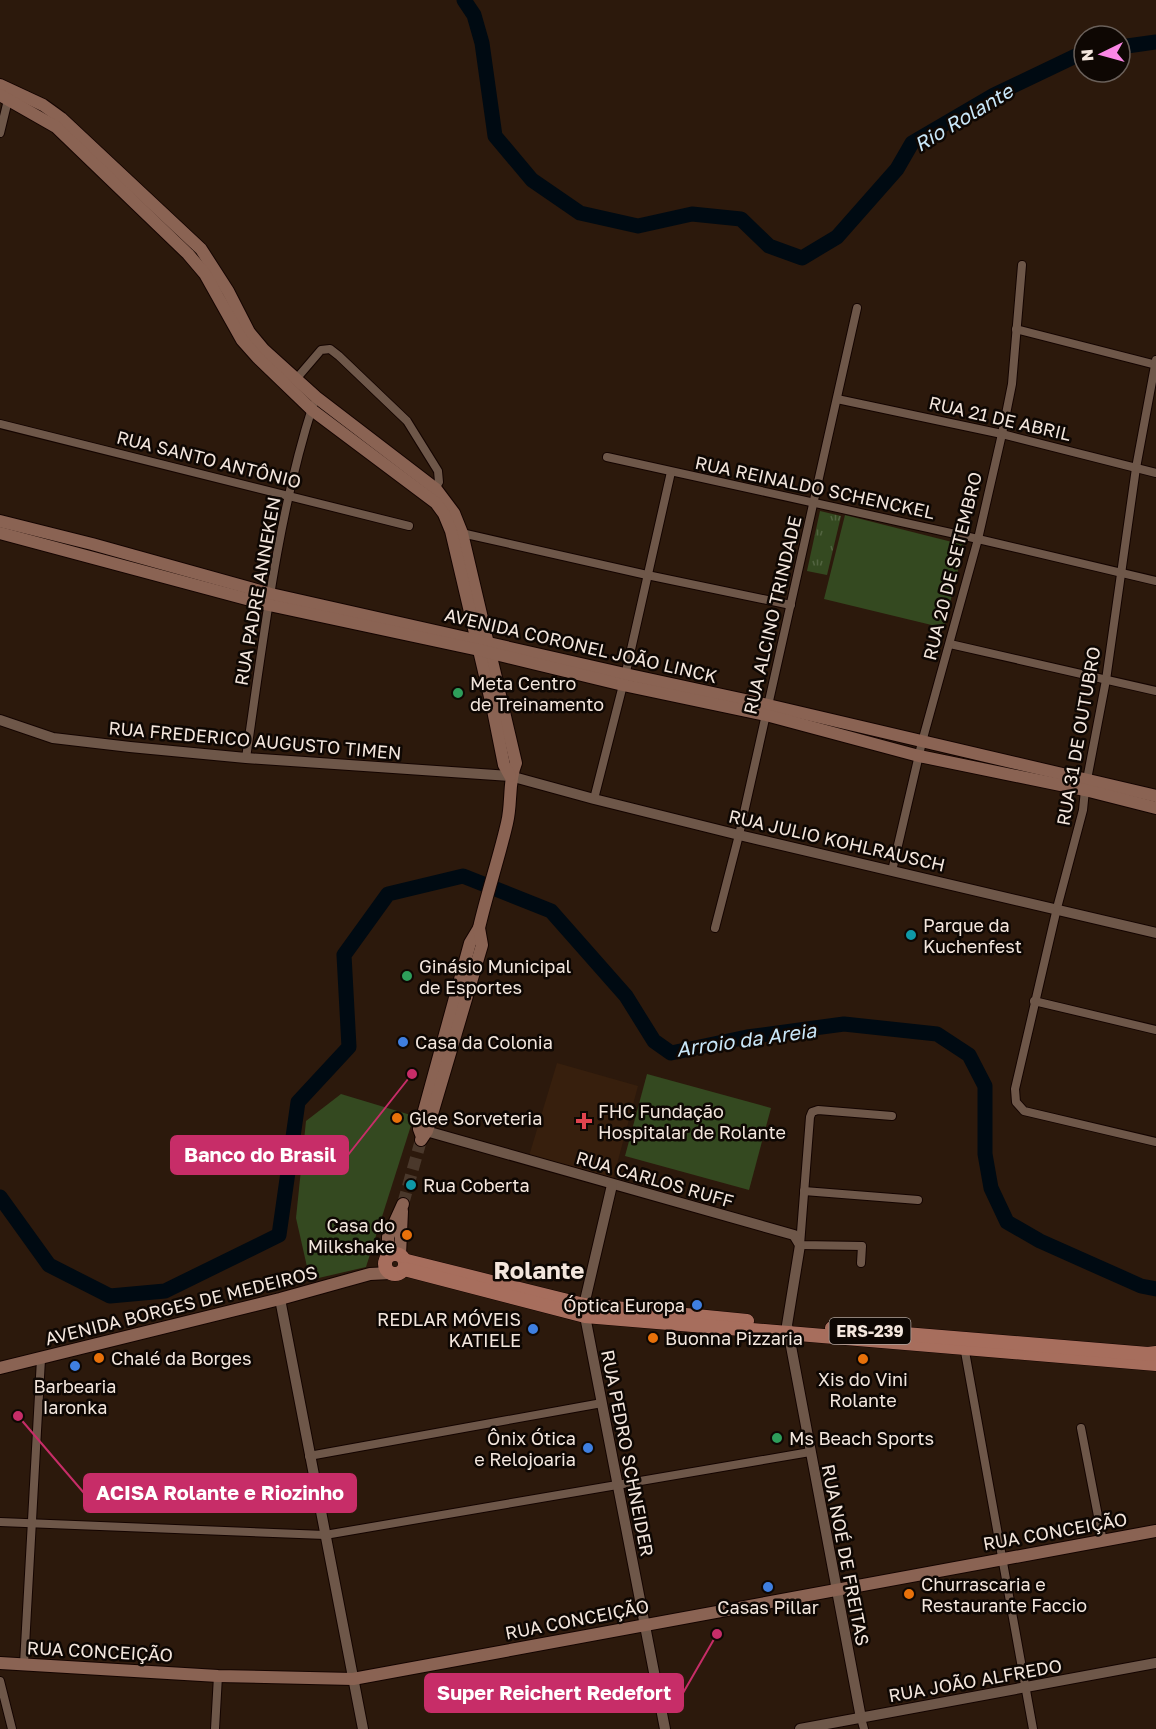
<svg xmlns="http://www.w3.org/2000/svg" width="1156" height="1729" viewBox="0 0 1156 1729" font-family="'Golos Text',sans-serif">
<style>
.built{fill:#371f0d}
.grass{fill:url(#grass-tufts)}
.green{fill:#344920}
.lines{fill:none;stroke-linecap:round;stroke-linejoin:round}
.river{stroke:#000a12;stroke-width:15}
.secondary-tunnel{stroke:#4a382b;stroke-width:12;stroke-dasharray:12 6;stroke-linecap:butt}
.minor-casing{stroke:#140400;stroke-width:10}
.tertiary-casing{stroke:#140400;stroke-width:12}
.secondary-casing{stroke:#140400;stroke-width:14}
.primary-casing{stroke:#140400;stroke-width:15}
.minor{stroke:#6e5749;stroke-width:8}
.tertiary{stroke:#6e5749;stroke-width:10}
.secondary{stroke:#8a6353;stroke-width:12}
.primary{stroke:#a76e5d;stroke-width:14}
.leisure-dot{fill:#2e9e5b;stroke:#0e0703;stroke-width:2}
.culture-dot{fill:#0f9aa8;stroke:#0e0703;stroke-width:2}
.shop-dot{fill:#3f7fe0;stroke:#0e0703;stroke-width:2}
.food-dot{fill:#e8710a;stroke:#0e0703;stroke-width:2}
.health-dot{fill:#e0444e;stroke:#0e0703;stroke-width:2}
.labels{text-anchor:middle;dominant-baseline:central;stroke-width:5;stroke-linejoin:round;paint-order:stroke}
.shield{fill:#0e0703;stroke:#aea39c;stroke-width:1.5}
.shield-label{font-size:16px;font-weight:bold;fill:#f3e6dd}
.street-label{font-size:18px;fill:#f3e6dd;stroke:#0e0703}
.poi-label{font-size:18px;fill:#f3e6dd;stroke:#0e0703;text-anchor:start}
.water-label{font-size:20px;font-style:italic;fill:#c9e7f9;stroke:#0e0703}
.district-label{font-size:24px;font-weight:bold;fill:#f3e6dd;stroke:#0e0703}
.leader{fill:none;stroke:#c72d68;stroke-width:2}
.callout-dot{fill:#c72d68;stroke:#0e0703;stroke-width:2}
.callout{fill:#c72d68;stroke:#c72d68;stroke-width:2}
.callout-label{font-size:20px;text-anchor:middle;font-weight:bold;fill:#fff}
</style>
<defs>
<pattern id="grass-tufts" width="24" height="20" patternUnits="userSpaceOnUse" patternTransform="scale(1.5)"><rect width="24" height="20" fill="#344920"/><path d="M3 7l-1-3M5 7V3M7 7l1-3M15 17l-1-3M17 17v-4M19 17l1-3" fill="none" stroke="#526340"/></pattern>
</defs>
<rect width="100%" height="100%" fill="#2c190c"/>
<path class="built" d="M557,1063L638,1086L613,1179L529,1156Z"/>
<path class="grass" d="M820,511L841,516L827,575L807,571Z"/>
<g class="green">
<path d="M845,515L964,545L944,628L824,599Z"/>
<path d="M647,1074L771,1108L749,1190L625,1156Z"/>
<path d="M341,1094L414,1116L366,1267L310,1280L296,1218L306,1121Z"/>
</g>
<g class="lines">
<g class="river">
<path d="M464,0L474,15L482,43L495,136L532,180L580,213L638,226L692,214L741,219L769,246L802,258L837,237L897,169L912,143L994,95L1084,52"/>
<path d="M1120,47L1156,42"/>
<path d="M0,1197L49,1265L110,1296L165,1291L279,1235L298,1102L349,1047L344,955L388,894L463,876L551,911L626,996L654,1041L671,1053L747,1037L844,1024L937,1034L969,1055L985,1086V1154L991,1188L1007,1222L1040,1241L1141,1286L1156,1289"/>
</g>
<path class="secondary-tunnel" d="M403,1204L421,1140"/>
<g class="minor-casing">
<g id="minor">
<path d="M0,133L9,96"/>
<path d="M1016,329L1156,365"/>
<path d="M1156,360L1136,468L1106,680L1085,790L1083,810L1057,908L1015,1089L1016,1102L1024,1111L1156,1142"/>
<path d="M297,378L321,350L330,349L339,356L407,421L438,471L439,482L433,492"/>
<path d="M837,399L1002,434L1156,473"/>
<path d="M0,424L409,526"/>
<path d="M607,457L978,539L1156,581"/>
<path d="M457,532L647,575L791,605"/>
<path d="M950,644L1156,691"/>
<path d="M246,758C263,643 277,517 313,405"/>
<path d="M594,799L623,685L671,472"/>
<path d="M892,871L922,742L978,539L1002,434L1012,384L1022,265"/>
<path d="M715,928L739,835L857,308"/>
<path d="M1034,1001L1156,1030"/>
<path d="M804,1191L918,1200"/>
<path d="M861,1263L862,1246L800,1245L810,1117L812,1112L818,1110L892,1116"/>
<path d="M964,1346L1033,1729"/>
<path d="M1081,1428L1103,1542"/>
<path d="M309,1456L602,1403"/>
<path d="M0,1522L325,1535L810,1452"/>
<path d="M24,1664L41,1359"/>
<path d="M0,1681L12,1729"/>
<path d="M861,1718L864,1729"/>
<path d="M215,1729L218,1676"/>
</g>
</g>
<g class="tertiary-casing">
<g id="tertiary">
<path d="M0,720L53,738L130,747L246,758L510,776L594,799L739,835L1156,933"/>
<path d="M419,1129L794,1235L800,1245L787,1325L861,1718"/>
<path d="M612,1185L584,1305L585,1316L665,1729"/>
<path d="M280,1299L363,1729"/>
<path d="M800,1729L1156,1663"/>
</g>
</g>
<g class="secondary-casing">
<g id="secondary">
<path d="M0,85L43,105L61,118L201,249L228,291L249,332L264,350L316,397L436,489L454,513L462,533L516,763C508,782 512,803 507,823C499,858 487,893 479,928L470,943L419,1129L422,1137"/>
<path d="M0,95L56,127L188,254L205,274L242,340L258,358L312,410L436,503L444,514L451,531L493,710L504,765L510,776"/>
<path d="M0,521L92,544L271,594L625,674L768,705L1156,796"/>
<path d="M0,533L269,605L479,650L623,685L766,715L919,756L1085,790L1156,808"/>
<path d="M421,1140L427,1131L482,945L479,928"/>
<path d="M400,1255L402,1211"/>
<path d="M388,1256V1237L403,1204"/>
<path d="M0,1368L280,1299L370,1274L390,1273"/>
<path d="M0,1663L218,1676L353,1679L1156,1531"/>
</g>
</g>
<g class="primary-casing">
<g id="primary">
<circle cx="395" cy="1264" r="10"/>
<path d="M407,1261L584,1305L747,1321"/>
<path d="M404,1269L585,1316L1156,1364"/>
<path d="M832,1328L1148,1354L1156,1353"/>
</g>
</g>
<use href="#minor" class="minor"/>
<use href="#tertiary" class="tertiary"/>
<use href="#secondary" class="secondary"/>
<use href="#primary" class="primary"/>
</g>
<g class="leisure-dot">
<circle cx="458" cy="693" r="6"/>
<circle cx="407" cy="976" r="6"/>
<circle cx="777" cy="1438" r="6"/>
</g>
<g class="culture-dot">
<circle cx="911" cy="935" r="6"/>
<circle cx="411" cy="1185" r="6"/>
</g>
<g class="shop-dot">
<circle cx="403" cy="1042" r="6"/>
<circle cx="697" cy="1305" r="6"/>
<circle cx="533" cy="1329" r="6"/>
<circle cx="75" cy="1366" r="6"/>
<circle cx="588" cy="1448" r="6"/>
<circle cx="768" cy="1587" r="6"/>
</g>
<g class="food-dot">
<circle cx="397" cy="1118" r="6"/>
<circle cx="407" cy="1235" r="6"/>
<circle cx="653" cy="1338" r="6"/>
<circle cx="99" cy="1358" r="6"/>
<circle cx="863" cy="1359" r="6"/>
<circle cx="909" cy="1594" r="6"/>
</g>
<path class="health-dot" d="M581 1112h6v6h6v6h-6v6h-6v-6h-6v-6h6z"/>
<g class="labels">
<rect class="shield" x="829.5" y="1318" width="81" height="26" rx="4.5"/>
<g class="shield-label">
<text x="870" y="1331">ERS-239</text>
</g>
<g class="street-label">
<text transform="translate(1000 418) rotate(13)">RUA 21 DE ABRIL</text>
<text transform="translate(209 459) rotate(14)">RUA SANTO ANTÔNIO</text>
<text transform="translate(815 487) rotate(12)">RUA REINALDO SCHENCKEL</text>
<text transform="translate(952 566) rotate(-76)">RUA 20 DE SETEMBRO</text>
<text transform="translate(257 591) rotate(-80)">RUA PADRE ANNEKEN</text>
<text transform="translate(772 615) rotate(-77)">RUA ALCINO TRINDADE</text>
<text transform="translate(581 645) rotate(13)">AVENIDA CORONEL JOÃO LINCK</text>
<text transform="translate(1078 736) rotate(-80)">RUA 31 DE OUTUBRO</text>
<text transform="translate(255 740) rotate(5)">RUA FREDERICO AUGUSTO TIMEN</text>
<text transform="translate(837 840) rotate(13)">RUA JULIO KOHLRAUSCH</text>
<text transform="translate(655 1179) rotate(16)">RUA CARLOS RUFF</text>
<text transform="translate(181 1305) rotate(-14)">AVENIDA BORGES DE MEDEIROS</text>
<text transform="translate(628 1453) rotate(79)">RUA PEDRO SCHNEIDER</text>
<text transform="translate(1055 1531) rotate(-10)">RUA CONCEIÇÃO</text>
<text transform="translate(846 1555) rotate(79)">RUA NOÉ DE FREITAS</text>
<text transform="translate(577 1619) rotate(-11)">RUA CONCEIÇÃO</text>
<text transform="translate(100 1651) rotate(3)">RUA CONCEIÇÃO</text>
<text transform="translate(975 1680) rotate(-10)">RUA JOÃO ALFREDO</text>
</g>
<g class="poi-label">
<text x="470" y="683">Meta Centro<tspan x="470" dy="21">de Treinamento</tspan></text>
<text x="923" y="925">Parque da<tspan x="923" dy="21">Kuchenfest</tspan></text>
<text x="419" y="966">Ginásio Municipal<tspan x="419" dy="21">de Esportes</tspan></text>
<text x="415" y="1042">Casa da Colonia</text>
<text x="598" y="1111">FHC Fundação<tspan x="598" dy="21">Hospitalar de Rolante</tspan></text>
<text x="409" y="1118">Glee Sorveteria</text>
<text x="423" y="1185">Rua Coberta</text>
<text x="395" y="1225" text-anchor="end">Casa do<tspan x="395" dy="21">Milkshake</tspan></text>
<text x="685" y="1305" text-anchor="end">Óptica Europa</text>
<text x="521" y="1319" text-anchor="end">REDLAR MÓVEIS<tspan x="521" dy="21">KATIELE</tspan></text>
<text x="665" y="1338">Buonna Pizzaria</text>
<text x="111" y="1358">Chalé da Borges</text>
<text x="863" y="1379" text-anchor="middle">Xis do Vini<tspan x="863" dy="21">Rolante</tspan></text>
<text x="75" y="1386" text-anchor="middle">Barbearia<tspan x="75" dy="21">Iaronka</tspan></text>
<text x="576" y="1438" text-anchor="end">Ônix Ótica<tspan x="576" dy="21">e Relojoaria</tspan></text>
<text x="789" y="1438">Ms Beach Sports</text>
<text x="921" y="1584">Churrascaria e<tspan x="921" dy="21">Restaurante Faccio</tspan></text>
<text x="768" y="1607" text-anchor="middle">Casas Pillar</text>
</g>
<g class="water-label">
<text transform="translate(963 117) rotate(-31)">Rio Rolante</text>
<text transform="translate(746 1039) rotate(-8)">Arroio da Areia</text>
</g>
<g class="district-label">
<text x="539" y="1269">Rolante</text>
</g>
</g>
<path class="leader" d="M412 1074L348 1155M18 1416L84 1493M717 1634L683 1693"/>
<g class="callout-dot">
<circle cx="412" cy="1074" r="6"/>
<circle cx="18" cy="1416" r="6"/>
<circle cx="717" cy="1634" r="6"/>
</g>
<g class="callout">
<rect x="171" y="1136" width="177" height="38" rx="6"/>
<rect x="84" y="1474" width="272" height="38" rx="6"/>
<rect x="425" y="1674" width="258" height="38" rx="6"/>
</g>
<g class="callout-label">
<text x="260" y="1162">Banco do Brasil</text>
<text x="220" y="1500">ACISA Rolante e Riozinho</text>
<text x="554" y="1700">Super Reichert Redefort</text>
</g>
<g transform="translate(1102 54) rotate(265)"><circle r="28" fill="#0e0703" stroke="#6a605a" stroke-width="1.5"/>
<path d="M0-4.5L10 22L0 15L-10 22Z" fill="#fb87e6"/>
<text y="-9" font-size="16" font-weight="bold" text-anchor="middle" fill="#f3e6dd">N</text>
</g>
</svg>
